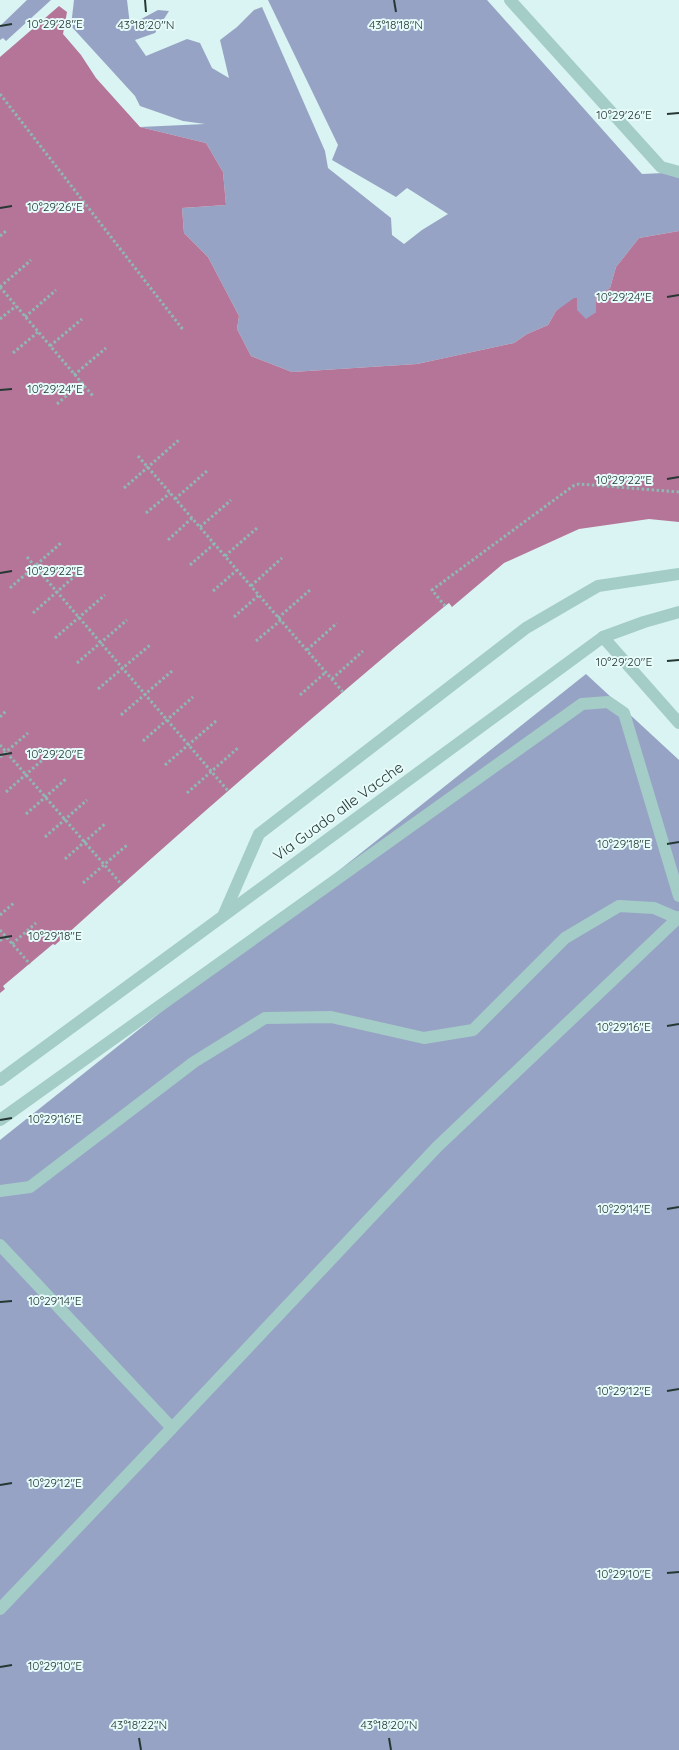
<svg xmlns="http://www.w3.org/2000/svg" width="679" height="1750" viewBox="0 0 679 1750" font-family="Quicksand,sans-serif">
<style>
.green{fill:#97a3c4}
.water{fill:#b47598}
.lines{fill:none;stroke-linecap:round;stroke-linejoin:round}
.path{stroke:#8eb9b2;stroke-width:3;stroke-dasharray:2.5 2.5;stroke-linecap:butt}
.service{stroke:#a4cdc7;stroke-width:12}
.ticks{fill:none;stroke:#263833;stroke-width:2}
.labels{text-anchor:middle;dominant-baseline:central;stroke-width:4;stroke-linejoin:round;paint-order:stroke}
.street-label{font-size:15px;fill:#263833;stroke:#e6fbfa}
.ticks-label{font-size:12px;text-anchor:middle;fill:#263833;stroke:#e6fbfa;stroke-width:4;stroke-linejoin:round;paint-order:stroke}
</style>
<rect width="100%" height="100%" fill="#d9f4f2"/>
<g class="green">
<path d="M27,0H51L6,41L3,38L0,40V26Z"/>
<path d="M74,0H127L130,25L158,10L169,11L155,33L135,40L146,56L187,39L200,43L212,68L229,78L220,40L237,27L254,10L262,7L325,151L328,168L391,218L392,235L404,244L422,230L448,214L407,188L396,197L332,160L338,145L268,0H487L642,174L664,173L679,178V231L639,238L616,267L610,288L596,297V312L586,320L576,310L577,299L556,311L548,325L527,334L514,343L417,364L292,372L251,356L237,329L239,316L208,257L184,233L182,208L226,205L223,172L206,143L140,127L205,124L183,121L140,106L135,96L71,26Z"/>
<path d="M586,674L679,760V1750H0V1140Z"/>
</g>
<path class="water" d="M59,6L67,12L63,34L81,55L96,78L140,127L206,143L223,172L226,205L182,208L184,233L208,257L239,316L237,329L251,356L292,372L417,364L514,343L527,334L548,325L556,311L574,298H577V310L586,319L596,312V297L610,288L616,267L639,238L679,231V522L649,519L579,529L504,563L452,607L449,603L445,606C313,716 183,829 55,945L53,944L3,986L5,989L0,993V57Z"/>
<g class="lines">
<g class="path">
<path d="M0,94L184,331"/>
<path d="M0,236L6,231"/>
<path d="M0,287L93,396"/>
<path d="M0,287L31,260"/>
<path d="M25,317L56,290"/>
<path d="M0,319L16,306"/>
<path d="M50,346L82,319"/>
<path d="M13,353L38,332"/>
<path d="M74,375L106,348"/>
<path d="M57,404L81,383"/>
<path d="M138,456L343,692"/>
<path d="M124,488L180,439"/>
<path d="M175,499L207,471"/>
<path d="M146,513L170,493"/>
<path d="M200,527L231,500"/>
<path d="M168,540L192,518"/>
<path d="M225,556L257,528"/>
<path d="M27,557L229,792"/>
<path d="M190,565L214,544"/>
<path d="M251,586L282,558"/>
<path d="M10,588L61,543"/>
<path d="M213,591L237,570"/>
<path d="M445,606L432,590L573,486L579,484L679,492"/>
<path d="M33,613L84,568"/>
<path d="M234,617L259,595"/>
<path d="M278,618L310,590"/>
<path d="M55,638L105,595"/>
<path d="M256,641L281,620"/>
<path d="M307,650L337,623"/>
<path d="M77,663L127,620"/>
<path d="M332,679L363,651"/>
<path d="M98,689L150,645"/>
<path d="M300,695L326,672"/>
<path d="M121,715L172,671"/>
<path d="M0,717L7,710"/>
<path d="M143,741L193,697"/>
<path d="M0,745L122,885"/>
<path d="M0,757L28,733"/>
<path d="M165,765L216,721"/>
<path d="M6,792L47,756"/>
<path d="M187,793L239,747"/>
<path d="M26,814L67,778"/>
<path d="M45,837L87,800"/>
<path d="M65,859L106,823"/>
<path d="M83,883L127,845"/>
<path d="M0,915L15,902"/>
<path d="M0,930L30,964"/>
<path d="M0,941L5,936"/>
<path d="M12,944L36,923"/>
</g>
<g class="service">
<path d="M510,0L661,167L679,172"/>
<path d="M603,637L644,622L679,612"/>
<path d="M224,914L259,834L526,628L598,586L679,574"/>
<path d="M0,1080L603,637L679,723"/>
<path d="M0,1120L582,704L608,702L624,713L679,896"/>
<path d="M0,1191L30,1187L194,1062L265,1018L331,1017L424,1038L473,1030L565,938L619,906L654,908L677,918"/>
<path d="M0,1245L172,1428L437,1147L679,917"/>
<path d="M0,1609L172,1428"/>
</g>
</g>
<path class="ticks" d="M145,0L146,12M394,0L396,12M0,26L12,24M667,114L679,113M0,208L12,206M667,297L679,295M0,390L12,389M667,479L679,477M0,573L12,571M667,661L679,660M0,755L12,753M667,844L679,842M0,938L12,936M667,1026L679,1024M0,1120L12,1118M667,1209L679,1207M0,1302L12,1301M667,1391L679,1389M0,1485L12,1483M667,1573L679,1572M0,1667L12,1665M139,1738L141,1750M389,1738L391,1750"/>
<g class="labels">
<g class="street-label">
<text transform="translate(338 811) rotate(-36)">Via Guado alle Vacche</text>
</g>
</g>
<g class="ticks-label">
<text x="55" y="28">10°29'28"E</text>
<text x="146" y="29">43°18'20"N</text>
<text x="396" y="29">43°18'18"N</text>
<text x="624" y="119">10°29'26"E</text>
<text x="55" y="211">10°29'26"E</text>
<text x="624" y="301">10°29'24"E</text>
<text x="55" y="393">10°29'24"E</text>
<text x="624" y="484">10°29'22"E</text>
<text x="55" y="575">10°29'22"E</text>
<text x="624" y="666">10°29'20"E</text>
<text x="55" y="758">10°29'20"E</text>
<text x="624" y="848">10°29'18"E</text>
<text x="55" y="940">10°29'18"E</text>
<text x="624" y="1031">10°29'16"E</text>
<text x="55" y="1123">10°29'16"E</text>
<text x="624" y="1213">10°29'14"E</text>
<text x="55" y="1305">10°29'14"E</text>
<text x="624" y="1395">10°29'12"E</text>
<text x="55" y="1487">10°29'12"E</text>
<text x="624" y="1578">10°29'10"E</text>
<text x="55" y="1670">10°29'10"E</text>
<text x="139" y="1729">43°18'22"N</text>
<text x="389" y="1729">43°18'20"N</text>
</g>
</svg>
